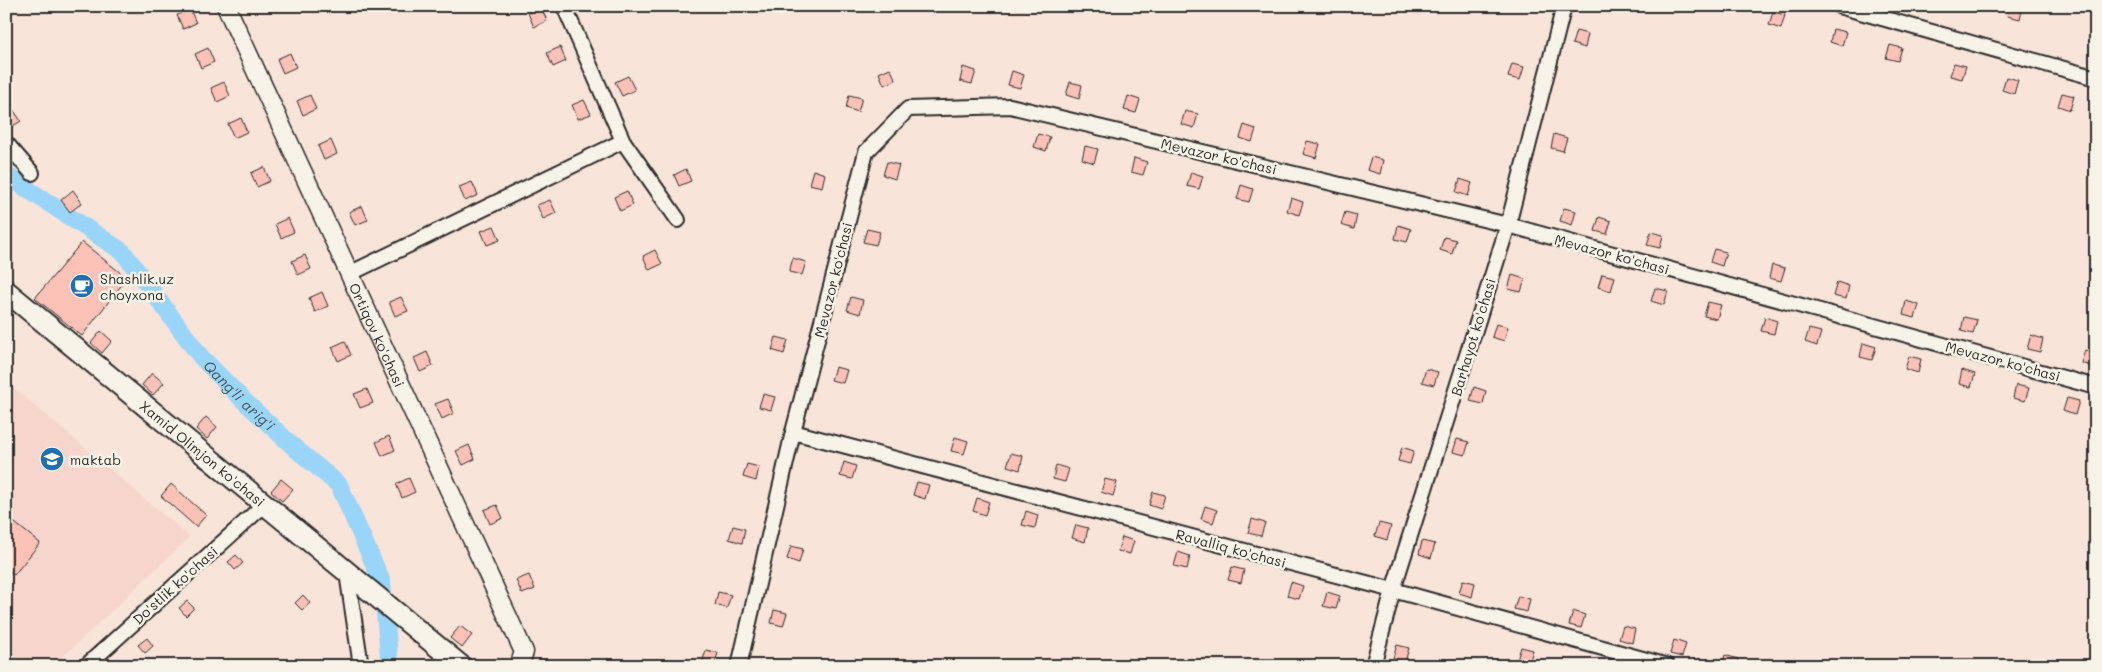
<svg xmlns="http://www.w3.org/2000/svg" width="2102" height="672" viewBox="0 0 2102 672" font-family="Mali,sans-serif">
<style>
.built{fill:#f6d6cc}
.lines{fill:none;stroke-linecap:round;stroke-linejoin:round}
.canal{stroke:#99d5f9;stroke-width:18}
.building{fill:#fdc2b7;stroke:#2b2b2b}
.minor-casing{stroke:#2b2b2b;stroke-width:18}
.tertiary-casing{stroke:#2b2b2b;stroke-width:21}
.secondary-casing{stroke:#2b2b2b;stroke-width:24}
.minor{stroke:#f7f3e8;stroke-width:14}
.tertiary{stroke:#f7f3e8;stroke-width:18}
.secondary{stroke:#f7f3e8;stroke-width:20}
.labels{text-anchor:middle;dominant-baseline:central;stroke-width:5;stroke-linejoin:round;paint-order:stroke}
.street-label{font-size:14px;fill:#2b2b2b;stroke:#f7f3e8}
.poi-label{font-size:14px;fill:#2b2b2b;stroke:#f7f3e8;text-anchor:start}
.water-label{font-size:15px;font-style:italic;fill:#46565e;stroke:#f7f3e8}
</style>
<rect width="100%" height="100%" fill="#f9e4d9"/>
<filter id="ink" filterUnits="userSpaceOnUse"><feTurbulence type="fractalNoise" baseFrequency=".02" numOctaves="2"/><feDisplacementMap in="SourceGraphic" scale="10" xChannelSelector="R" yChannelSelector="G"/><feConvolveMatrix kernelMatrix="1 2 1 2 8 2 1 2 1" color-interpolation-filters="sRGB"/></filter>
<g filter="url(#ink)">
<path class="built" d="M6,381L190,537L53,666H6Z"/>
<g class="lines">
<path class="canal" id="s1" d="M6,175L123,252L201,357L243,400L296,449L339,485L382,582L390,666"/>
</g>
<g class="building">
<path d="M1711,6H1724L1723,12L1710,9Z"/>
<path d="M2010,6H2023L2020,19L2007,16Z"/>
<path d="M541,7L547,21L534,27L528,13Z"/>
<path d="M190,9L196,23L183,29L177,15Z"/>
<path d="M1773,12L1785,15L1781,29L1769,25Z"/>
<path d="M1833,29L1846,32L1842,46L1830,42Z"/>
<path d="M1576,31L1588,34L1585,48L1572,44Z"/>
<path d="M1890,45L1902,48L1898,61L1886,58Z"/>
<path d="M560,47L566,61L553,67L547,53Z"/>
<path d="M208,48L214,62L201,68L195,54Z"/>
<path d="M290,53L296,67L283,73L277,59Z"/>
<path d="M1954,63L1966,66L1962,79L1950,76Z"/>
<path d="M1512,64L1524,67L1520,80L1508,77Z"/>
<path d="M963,67L976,71L972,84L960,81Z"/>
<path d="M890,68L896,80L884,85L879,73Z"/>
<path d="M1012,71L1024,75L1020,88L1008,85Z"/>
<path d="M628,76L635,90L622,96L615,82Z"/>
<path d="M2006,77L2018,80L2014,94L2002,90Z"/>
<path d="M224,82L230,96L217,102L211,88Z"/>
<path d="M1070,82L1082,85L1079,99L1066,95Z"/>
<path d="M2062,93L2074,96L2070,110L2058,106Z"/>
<path d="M310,95L316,109L303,115L297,101Z"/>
<path d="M849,95L862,98L858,112L846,108Z"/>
<path d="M1128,96L1140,100L1136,113L1124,110Z"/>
<path d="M584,100L591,114L578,119L572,105Z"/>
<path d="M12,108L21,121L8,129L6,126V112Z"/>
<path d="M1185,111L1198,114L1194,128L1181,124Z"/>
<path d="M241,118L247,132L234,138L228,124Z"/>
<path d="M1244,125L1256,129L1252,142L1240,138Z"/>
<path d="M1038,134L1050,137L1046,151L1034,147Z"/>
<path d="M1554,134L1567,138L1563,151L1551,148Z"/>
<path d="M331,140L337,154L324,160L318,146Z"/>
<path d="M1307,141L1320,144L1316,158L1303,154Z"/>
<path d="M1085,146L1098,149L1094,163L1082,159Z"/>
<path d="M1371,157L1383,160L1380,174L1367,170Z"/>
<path d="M1134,158L1147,162L1143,175L1131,172Z"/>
<path d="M887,162L899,165L895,179L883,175Z"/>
<path d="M264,167L270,181L257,187L251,173Z"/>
<path d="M686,169L691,181L679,186L674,175Z"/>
<path d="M813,170L825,174L822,187L809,184Z"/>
<path d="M1191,172L1203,176L1199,189L1187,186Z"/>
<path d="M1460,179L1472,183L1468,196L1456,192Z"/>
<path d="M472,182L478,195L465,201L459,187Z"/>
<path d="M1241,185L1253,189L1249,202L1237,199Z"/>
<path d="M73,190L82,203L70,212L61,200Z"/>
<path d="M627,191L633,205L620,211L614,197Z"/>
<path d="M1291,198L1303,202L1299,215L1287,211Z"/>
<path d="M550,200L556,213L543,219L537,205Z"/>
<path d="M362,206L368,220L355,225L349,212Z"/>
<path d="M1564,208L1576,211L1572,225L1560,221Z"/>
<path d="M1345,212L1357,215L1354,229L1341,225Z"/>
<path d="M1599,217L1611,221L1607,234L1595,231Z"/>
<path d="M288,218L294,232L281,238L275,224Z"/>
<path d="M1398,225L1411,229L1407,242L1395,239Z"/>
<path d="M494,226L500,240L487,245L481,231Z"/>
<path d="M867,229L880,232L876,245L863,242Z"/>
<path d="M1651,232L1663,235L1660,248L1647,245Z"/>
<path d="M1444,237L1456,240L1452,254L1440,250Z"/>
<path d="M82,242L127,278L82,336L35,298Z"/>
<path d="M1714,249L1726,252L1722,266L1710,262Z"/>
<path d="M655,250L662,264L649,270L643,256Z"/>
<path d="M305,255L311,269L298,275L292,261Z"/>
<path d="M793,258L806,262L802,275L789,272Z"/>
<path d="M1772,265L1785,268L1781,281L1769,278Z"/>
<path d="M1602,274L1615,277L1611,291L1598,287Z"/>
<path d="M1512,275L1525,279L1521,292L1508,289Z"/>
<path d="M1837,282L1849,286L1846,299L1833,296Z"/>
<path d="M1655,288L1668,291L1664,305L1651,301Z"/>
<path d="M322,292L328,306L315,312L309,298Z"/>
<path d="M401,297L408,311L395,316L389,302Z"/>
<path d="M851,297L863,300L860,314L847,310Z"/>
<path d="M1906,301L1919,305L1915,318L1903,315Z"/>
<path d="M1708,302L1721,305L1717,319L1704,316Z"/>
<path d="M1765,317L1777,321L1774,334L1761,331Z"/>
<path d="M1964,317L1977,320L1973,334L1961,331Z"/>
<path d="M1496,324L1508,327L1504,341L1492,337Z"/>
<path d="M1809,329L1821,332L1817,346L1805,342Z"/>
<path d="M101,331L112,341L102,353L91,343Z"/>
<path d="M2031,335L2043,339L2040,352L2027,349Z"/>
<path d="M776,337L788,340L784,354L772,350Z"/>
<path d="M345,341L351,355L338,361L332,347Z"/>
<path d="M1863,343L1876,347L1872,360L1860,357Z"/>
<path d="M2085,350L2096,353L2093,367L2081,363Z"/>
<path d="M427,352L433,366L420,372L414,358Z"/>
<path d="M1909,356L1921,359L1918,373L1905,369Z"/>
<path d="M835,367L847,370L843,383L831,380Z"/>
<path d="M1426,369L1438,372L1434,385L1422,382Z"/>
<path d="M1962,370L1975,374L1971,387L1959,384Z"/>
<path d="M152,373L164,383L153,395L142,385Z"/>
<path d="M2016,385L2029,388L2025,401L2013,398Z"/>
<path d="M1474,387L1486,391L1483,404L1470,401Z"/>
<path d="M367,389L373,403L360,408L354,394Z"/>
<path d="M763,394L775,397L771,410L759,407Z"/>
<path d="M2067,398L2079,401L2075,415L2063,411Z"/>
<path d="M448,399L454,413L442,419L435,404Z"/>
<path d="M206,417L217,427L207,439L196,429Z"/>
<path d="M389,436L395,450L382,456L376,442Z"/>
<path d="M955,437L968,441L964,454L951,451Z"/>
<path d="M1457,439L1469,442L1465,455L1453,452Z"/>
<path d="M469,445L475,459L463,465L456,451Z"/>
<path d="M1402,447L1414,451L1410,464L1398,461Z"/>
<path d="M1011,453L1023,456L1020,470L1007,466Z"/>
<path d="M844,462L856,466L852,479L840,476Z"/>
<path d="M747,464L759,467L756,481L743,477Z"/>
<path d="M1056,465L1069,469L1065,482L1053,479Z"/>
<path d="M409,478L415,492L402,498L396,484Z"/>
<path d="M281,479L293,489L282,501L271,491Z"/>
<path d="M1105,479L1117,482L1113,496L1101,492Z"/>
<path d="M917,482L929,485L925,499L913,495Z"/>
<path d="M171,484L206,515L196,527L161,496Z"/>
<path d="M1153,492L1165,495L1161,509L1149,505Z"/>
<path d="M977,498L989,502L985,515L973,511Z"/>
<path d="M497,505L503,518L490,524L484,510Z"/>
<path d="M1205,506L1217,510L1213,523L1201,519Z"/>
<path d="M1026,511L1038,515L1035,528L1022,525Z"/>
<path d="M6,516L40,543L14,575L6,569Z"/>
<path d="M1252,519L1265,523L1261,536L1248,533Z"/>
<path d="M1379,523L1391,526L1387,540L1375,536Z"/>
<path d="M1076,525L1088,528L1085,542L1072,538Z"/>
<path d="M733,526L745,529L742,543L729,539Z"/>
<path d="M1122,537L1134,541L1130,554L1118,551Z"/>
<path d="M1422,541L1435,544L1431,558L1419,554Z"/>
<path d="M791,546L803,549L799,563L787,559Z"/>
<path d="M1178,552L1190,556L1187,569L1174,566Z"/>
<path d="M236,555L243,563L235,570L228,562Z"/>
<path d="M1232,567L1244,570L1241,583L1228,580Z"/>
<path d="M529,575L535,589L522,594L516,580Z"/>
<path d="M1463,580L1475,583L1472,597L1459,593Z"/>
<path d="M1291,582L1303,586L1299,599L1287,596Z"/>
<path d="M718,592L731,595L727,608L715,605Z"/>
<path d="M1327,592L1340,596L1336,609L1323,606Z"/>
<path d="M303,595L310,603L302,610L295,603Z"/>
<path d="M1518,596L1530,599L1527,612L1514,609Z"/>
<path d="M187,601L194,608L186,616L179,608Z"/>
<path d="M774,610L787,613L783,626L771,623Z"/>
<path d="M1573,611L1585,615L1581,628L1569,625Z"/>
<path d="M460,626L472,635L462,648L450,638Z"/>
<path d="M1623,626L1635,629L1632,643L1619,639Z"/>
<path d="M147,638L153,646L145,653L138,645Z"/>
<path d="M1674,640L1686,644L1682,657L1670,654Z"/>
<path d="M1397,645L1409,648L1405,662L1393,658Z"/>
<path d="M1521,647L1533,650L1529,664L1517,660Z"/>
<path d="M706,650L718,653L714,666L702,663Z"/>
<path d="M1725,655L1738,659L1736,666H1722Z"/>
</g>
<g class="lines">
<g class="minor-casing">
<g id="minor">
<path d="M564,6L623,141L678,220"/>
<path d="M1839,6L2096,78"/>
<path d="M6,143L32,173"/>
<path d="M349,274L623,141"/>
<path d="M793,432L1393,590L1668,666"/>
<path d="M347,573L361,666"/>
<path d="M86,666L265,504"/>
<path d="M739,666L793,432L866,152L908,109L1010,106L1508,225L2096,387"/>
<path d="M1373,666L1393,590L1508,225L1564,6"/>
</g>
</g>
<g class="tertiary-casing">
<g id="tertiary">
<path id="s2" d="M226,6L524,652L519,666"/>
</g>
</g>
<g class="secondary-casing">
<g id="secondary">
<path id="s3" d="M6,291L461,666"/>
</g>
</g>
<use href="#minor" class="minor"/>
<use href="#tertiary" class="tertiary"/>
<use href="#secondary" class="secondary"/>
</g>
</g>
<defs>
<g id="cafe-disc" transform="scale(1.25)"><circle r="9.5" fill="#1f6fb2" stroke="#f7f3e8"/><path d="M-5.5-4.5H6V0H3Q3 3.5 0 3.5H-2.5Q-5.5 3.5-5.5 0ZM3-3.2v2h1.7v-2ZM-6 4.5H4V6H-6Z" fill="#fff"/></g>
<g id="school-disc" transform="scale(1.25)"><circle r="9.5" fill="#1f6fb2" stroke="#f7f3e8"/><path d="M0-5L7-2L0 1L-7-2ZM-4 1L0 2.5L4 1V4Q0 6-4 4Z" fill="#fff"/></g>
</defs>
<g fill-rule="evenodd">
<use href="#cafe-disc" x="82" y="286"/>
<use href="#school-disc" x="52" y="459"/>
</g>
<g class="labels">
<g class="street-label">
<text transform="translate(1219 156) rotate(13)">Mevazor ko'chasi</text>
<text transform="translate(1612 254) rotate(15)">Mevazor ko'chasi</text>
<text transform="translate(833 280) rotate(-76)">Mevazor ko'chasi</text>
<text stroke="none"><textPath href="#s2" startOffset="362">Ortiqov ko'chasi</textPath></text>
<text transform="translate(1473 337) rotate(-73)">Barhayot ko'chasi</text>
<text transform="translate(2003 361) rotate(15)">Mevazor ko'chasi</text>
<text stroke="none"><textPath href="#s3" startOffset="255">Xamid Olimjon ko'chasi</textPath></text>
<text transform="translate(1231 548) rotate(15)">Ravalliq ko'chasi</text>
<text transform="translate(175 585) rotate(-42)">Do'stlik ko'chasi</text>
</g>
<g class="poi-label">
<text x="100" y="278">Shashlik.uz<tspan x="100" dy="16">choyxona</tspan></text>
<text x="70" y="459">maktab</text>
</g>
<g class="water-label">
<text stroke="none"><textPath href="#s1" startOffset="325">Qang'li arig'i</textPath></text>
</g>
</g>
<rect width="2102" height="672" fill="none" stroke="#f7f3e8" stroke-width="25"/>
<rect x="12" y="12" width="2077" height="647" fill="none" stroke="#2b2b2b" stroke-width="2" filter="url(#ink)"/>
</svg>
